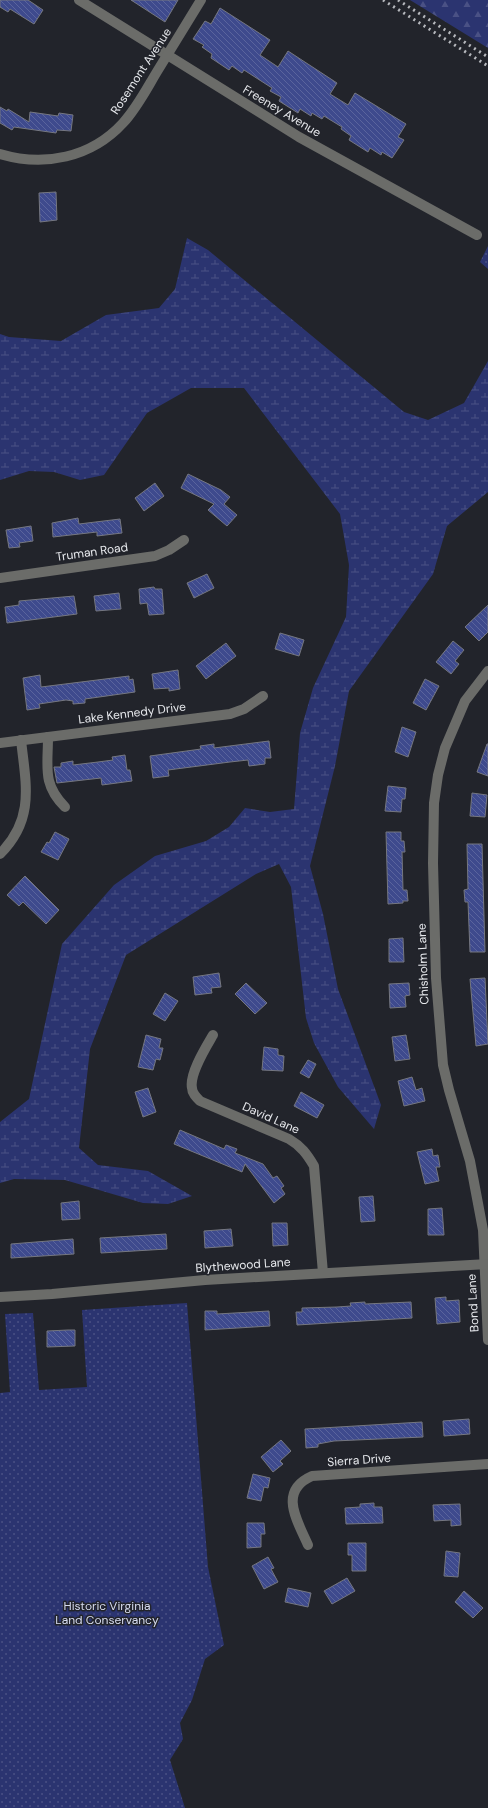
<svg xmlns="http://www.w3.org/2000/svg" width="488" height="1808" viewBox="0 0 488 1808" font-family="'DM Sans',sans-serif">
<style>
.forest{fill:url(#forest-firs)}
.wetland{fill:url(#wetland-marsh)}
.park{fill:url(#park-dots)}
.building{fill:url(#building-back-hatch);stroke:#757780}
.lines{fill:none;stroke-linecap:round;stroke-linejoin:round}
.minor{stroke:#6b6c69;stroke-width:10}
.rail{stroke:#b6b8bd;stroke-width:3;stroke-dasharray:2 4;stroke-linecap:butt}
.labels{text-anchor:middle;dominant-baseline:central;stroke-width:3;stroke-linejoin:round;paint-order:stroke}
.street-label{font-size:12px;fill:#e7e9ed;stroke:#22242b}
.park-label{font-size:12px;fill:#d6dbef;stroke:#22242b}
</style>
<defs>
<pattern id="forest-firs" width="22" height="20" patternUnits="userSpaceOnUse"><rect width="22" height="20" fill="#2b3470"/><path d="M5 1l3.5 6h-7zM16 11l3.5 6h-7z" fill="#4a5185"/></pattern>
<pattern id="wetland-marsh" width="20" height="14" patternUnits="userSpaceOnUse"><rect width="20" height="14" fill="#2b3470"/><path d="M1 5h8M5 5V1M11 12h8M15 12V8" fill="none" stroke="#4a5185"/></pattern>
<pattern id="park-dots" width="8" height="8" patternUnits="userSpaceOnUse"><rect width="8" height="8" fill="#2b3470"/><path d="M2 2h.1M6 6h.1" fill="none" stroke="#4a5185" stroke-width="1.8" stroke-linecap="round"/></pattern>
<pattern id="building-back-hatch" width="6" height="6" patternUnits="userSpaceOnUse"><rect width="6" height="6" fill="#3e4a8d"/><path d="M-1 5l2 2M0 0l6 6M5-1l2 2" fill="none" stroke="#5a649d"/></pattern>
</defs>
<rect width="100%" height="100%" fill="#22242b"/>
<path class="forest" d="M410,0H488V48Z"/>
<path class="wetland" d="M187,238L208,250L404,412L428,420L464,403L488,361V492L447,526L433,574L349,691L335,766L310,866L323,914L338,989L381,1105L374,1129L338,1087L314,1043L306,1018L291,887L279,864L256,874L126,955L90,1049L79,1148L98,1165L148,1171L192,1196L168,1204L143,1203L65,1180L14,1179L0,1183V1122L29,1099L62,944L114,885L155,856L206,841L229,827L245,808L270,812L294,809L300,733L313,688L346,617L349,565L340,514L244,388H191L147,413L104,475L80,480L54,472L29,471L0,480V334L9,337L61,341L106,315L159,308L175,289Z"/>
<g class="park">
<path d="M488,246V269L480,262Z"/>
<path d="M187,1303L208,1567L224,1645L205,1659L192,1700L180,1723L183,1739L170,1760L185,1808H0V1393L10,1392L5,1314L33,1313L39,1390L87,1387L82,1310Z"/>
</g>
<g class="building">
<path d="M0,0H28L43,10L34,24L10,9L8,12L0,7Z"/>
<path d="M131,0H178L165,22Z"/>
<path d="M220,8L270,40L260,55L278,67L288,51L337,83L330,94L348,105L355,93L406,124L398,137L404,140L392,158L382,152L381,155L370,148L368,152L349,140L351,136L341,129L342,127L324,116L322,119L312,113L311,116L300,109L298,113L279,101L281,97L270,91L272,88L244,70L242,73L232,66L229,70L211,58L212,54L202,47L204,45L193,39L205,21L211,24Z"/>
<path d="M0,107L7,111L8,109L29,122L30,112L58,116L59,113L73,115L71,131L57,130L56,133L14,127L12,130L0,123Z"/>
<path d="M56,192L57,220L40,222L39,193Z"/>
<path d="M188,474L221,490L230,497L224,504L237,515L227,526L208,510L214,504L181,488Z"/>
<path d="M155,483L164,496L144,511L135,498Z"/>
<path d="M78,518L79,524L120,519L122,533L97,536V532L53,537L52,523Z"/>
<path d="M31,526L33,541L19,543L20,547L9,548L6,530Z"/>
<path d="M207,574L214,588L194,598L187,583Z"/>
<path d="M154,587L155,589H162L164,614L149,615L147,603L140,604L139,589Z"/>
<path d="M119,593L121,609L96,611L94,596Z"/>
<path d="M74,596L77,614L7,623L5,607L19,605V601Z"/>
<path d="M488,605V632L479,641L465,627Z"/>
<path d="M280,633L304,640L299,656L275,649Z"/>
<path d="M453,641L464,650L455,661L459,664L451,674L436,662Z"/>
<path d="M226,643L236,656L206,679L196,666Z"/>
<path d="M178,670L180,689L169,691V688L154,689L152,674Z"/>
<path d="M40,675L41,687L129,676V680L133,679L135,692L85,699V703L73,704V701L66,700L39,704L40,708L27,710L23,678Z"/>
<path d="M425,679L439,686L426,710L413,703Z"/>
<path d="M402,727L416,732L408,757L395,752Z"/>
<path d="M269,741L271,758H265V764L249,766L248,760L230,762L168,770L169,776L153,778L150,756L201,749L200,746L214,744V748Z"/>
<path d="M487,744H488V776L477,772Z"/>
<path d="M125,755L127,770H130L132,781L102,785L101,778L57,783L54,767H61V763L73,761V765L98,762L113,760L112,757Z"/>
<path d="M388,786L406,788L405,799H402L401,812L385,811Z"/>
<path d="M472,793L487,795L485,817L470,816Z"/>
<path d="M55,832L69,839L58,860L41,852L47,842L49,843Z"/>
<path d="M386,832H401V841H404L405,852H402L403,890H407L408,901H403V903L388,904Z"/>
<path d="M467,844H482L485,952H470L468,902H465L464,890L468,889Z"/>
<path d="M25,876L59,910L46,924L23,902L19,906L7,895Z"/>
<path d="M403,938L404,962H389V939Z"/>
<path d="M219,973L221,987L211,988L212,993L195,995L193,977Z"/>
<path d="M485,978L488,1044L476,1046L470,979Z"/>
<path d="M246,983L267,1003L255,1014L235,994Z"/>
<path d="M409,983L410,995L405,996L406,1007L390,1008L389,984Z"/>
<path d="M165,993L178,1001L165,1021L153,1014Z"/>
<path d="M146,1035L161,1039L159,1048H163L160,1060L156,1059L153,1070L138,1067Z"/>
<path d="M406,1035L410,1059L395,1061L392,1037Z"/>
<path d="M264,1047L278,1049V1055L284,1056L283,1071L262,1070Z"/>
<path d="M308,1060L316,1064L309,1078L300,1073Z"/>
<path d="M412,1077L416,1090L422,1088L425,1101L404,1106L398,1081Z"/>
<path d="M148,1088L156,1112L143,1117L135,1092Z"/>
<path d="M301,1092L324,1105L317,1118L294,1106Z"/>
<path d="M180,1130L224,1149L226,1145L237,1149L235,1153L263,1164L273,1178L277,1176L284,1186L281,1188L285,1194L274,1203L245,1164L242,1172L174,1144Z"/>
<path d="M432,1149L433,1156L438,1155L440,1167H436L439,1181L425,1184L417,1152Z"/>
<path d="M373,1196L375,1221L361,1222L359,1197Z"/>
<path d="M79,1201L80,1219L62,1220L61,1203Z"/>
<path d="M442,1208L444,1235H428V1209Z"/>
<path d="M272,1223H287L288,1245L273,1246Z"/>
<path d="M231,1229L233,1246L205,1248L204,1231Z"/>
<path d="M166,1234L167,1249L101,1253L100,1238Z"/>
<path d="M73,1239L74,1254L11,1258V1244Z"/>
<path d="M446,1297V1301L459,1300L460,1322L437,1324L435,1298Z"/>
<path d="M365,1302V1304L411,1302L412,1318L297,1325L296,1312H302V1308L337,1307L351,1306L350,1303Z"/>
<path d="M205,1311H217V1314L269,1311L270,1326L205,1330Z"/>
<path d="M68,1330H75V1346L47,1347V1331Z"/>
<path d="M469,1419L470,1434L444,1436L443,1421Z"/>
<path d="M422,1422L423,1437L334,1441L318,1444V1447L306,1448L305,1429Z"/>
<path d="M281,1440L291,1451L280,1461L283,1464L273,1472L261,1457Z"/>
<path d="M253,1474L270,1478L268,1488L264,1487L261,1501L247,1498Z"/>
<path d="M374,1503V1507H382L383,1523L346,1524L345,1508L360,1507V1504Z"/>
<path d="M460,1504L461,1525L451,1526V1520L434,1521L433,1505Z"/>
<path d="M247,1523H264L265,1534H261V1547L247,1548Z"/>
<path d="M348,1543H366V1571H352V1555H348Z"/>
<path d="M446,1551L460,1553L458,1577L444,1576Z"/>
<path d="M268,1557L274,1568L271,1569L278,1582L264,1589L252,1566Z"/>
<path d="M347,1578L355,1591L332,1604L324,1591Z"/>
<path d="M288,1588L311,1593L308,1607L285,1602Z"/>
<path d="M464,1591L483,1608L473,1618L455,1602Z"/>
</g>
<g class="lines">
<g class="minor">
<path d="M79,0L299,137L477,235"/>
<path d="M0,154C44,167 91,158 123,123C137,108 147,88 158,70C172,47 187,23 201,0"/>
<path d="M0,578L155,556L169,550L184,540"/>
<path d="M488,671L465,701L445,748L438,775L434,803L433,863L436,978L443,1065L449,1090L470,1161L483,1230L488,1340"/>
<path d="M48,737C48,767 42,784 65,807"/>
<path d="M0,743L230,714L244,709L263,696"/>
<path d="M0,854C35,819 26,785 21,740"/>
<path d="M213,1035C206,1047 189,1074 192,1088C192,1093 196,1097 200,1101L289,1139C301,1146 307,1154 314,1166L323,1273"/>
<path d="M0,1297L52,1294L205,1280L488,1264"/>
<path d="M308,1545C297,1520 278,1491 312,1476L488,1464"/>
</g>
<g class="rail">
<path d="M383,0L488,66"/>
<path d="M398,0L488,57"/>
</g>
</g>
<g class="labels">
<g class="street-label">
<text transform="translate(141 71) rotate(-57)">Rosemont Avenue</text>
<text transform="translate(282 111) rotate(31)">Freeney Avenue</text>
<text transform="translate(92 552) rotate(-8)">Truman Road</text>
<text transform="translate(132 713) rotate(-7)">Lake Kennedy Drive</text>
<text transform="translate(423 964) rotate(-92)">Chisholm Lane</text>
<text transform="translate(271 1118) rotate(24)">David Lane</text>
<text transform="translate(243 1265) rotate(-4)">Blythewood Lane</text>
<text transform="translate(473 1303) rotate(-93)">Bond Lane</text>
<text transform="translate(359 1460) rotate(-4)">Sierra Drive</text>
</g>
<g class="park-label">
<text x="107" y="1606">Historic Virginia<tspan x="107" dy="14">Land Conservancy</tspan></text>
</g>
</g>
</svg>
